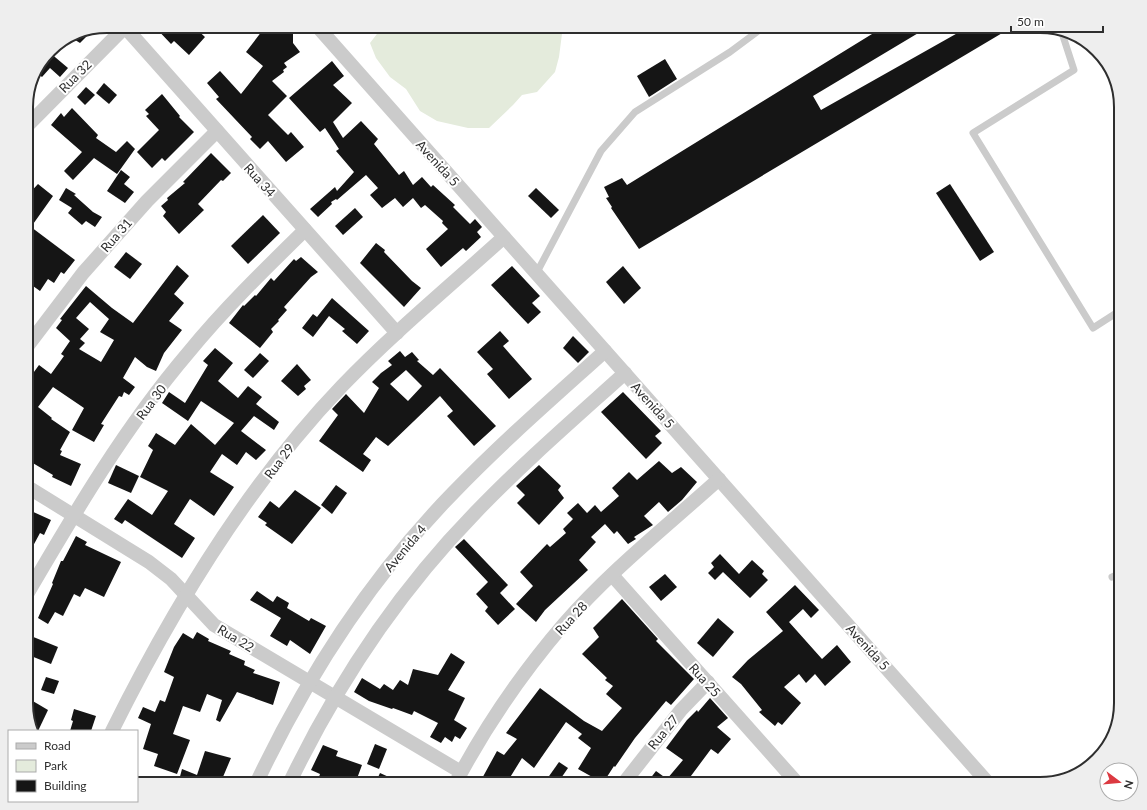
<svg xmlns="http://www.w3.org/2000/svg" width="1147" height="810" viewBox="0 0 1147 810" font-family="Lato,sans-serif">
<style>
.green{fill:#e4ebdc}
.building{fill:#151515;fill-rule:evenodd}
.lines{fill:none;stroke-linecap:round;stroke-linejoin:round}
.service{stroke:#cbcbcb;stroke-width:7}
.minor{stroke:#cbcbcb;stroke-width:14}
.labels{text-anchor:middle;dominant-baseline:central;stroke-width:4;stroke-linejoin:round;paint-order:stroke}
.street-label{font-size:13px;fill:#2e2e2e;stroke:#fff}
.rim{fill:none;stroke:#2e2e2e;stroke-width:2}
</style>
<rect width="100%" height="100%" fill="#fff"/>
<g class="green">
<path d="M348,26H365L353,33Z"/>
<path d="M368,26H563L559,57L555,72L537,92L522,95L513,105L489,128H468L437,121L420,111L406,89L390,77L376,58L370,43L380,30Z"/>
</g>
<g class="building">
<path d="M154,26H193L205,37L189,55L174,41L171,44Z"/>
<path d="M258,26H293V43L300,52L284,63L287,67L283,70L284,72L272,81L287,96L268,115L288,135L291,132L304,147L286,162L268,141L260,149L250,139L252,137L216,99L219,97L207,83L220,71L241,94L263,66L246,52L262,31Z"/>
<path d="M885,26H930L813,96L821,110L970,26H1014L639,249L611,208L612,207L606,198L609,197L604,187L622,178L627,185Z"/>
<path d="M94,29L80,43L72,38L77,32Z"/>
<path d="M49,52L68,68L60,77L50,68L42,77L35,71Z"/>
<path d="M665,59L677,79L649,97L637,76Z"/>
<path d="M332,61L344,76L333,85L352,103L333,122L343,138L361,121L378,139L374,144L399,175L404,171L413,185L422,177L431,187L433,185L455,205L453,207L470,224L475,219L482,227L477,232L481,237L466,251L463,248L441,267L426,249L448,229L442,223L443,221L425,205L421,208L413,198L403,207L395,198L382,208L370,195L378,188L366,175L337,200L336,199L331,202L332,204L318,217L310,209L335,187L337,191L354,172L336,151L339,149L325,128L320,132L289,98Z"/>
<path d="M104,83L117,95L109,104L96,93Z"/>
<path d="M86,87L95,95L85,105L77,97Z"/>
<path d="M162,94L180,116L179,117L194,132L165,161L162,158L152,168L137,152L159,130L146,116L149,114L145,110Z"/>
<path d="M72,108L98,135L96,138L116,152L127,141L135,149L117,174L94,158L73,180L64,171L82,152L51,125L61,113L64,117Z"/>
<path d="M211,153L231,173L223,181L221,180L198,204L204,210L179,234L163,216L166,212L161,206L168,200L167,198L185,183L183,182Z"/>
<path d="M121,170L130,177L124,184L134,192L125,203L107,191Z"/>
<path d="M38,184L53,196L31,227L75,260L64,274L61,272L54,283L48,279L40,291L26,281V197Z"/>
<path d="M950,184L994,252L980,261L936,193Z"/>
<path d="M66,188L76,194L74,195L93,212L102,217L95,227L86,221L82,225L68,213L72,208L59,200Z"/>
<path d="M536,188L559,210L551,218L528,196Z"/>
<path d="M355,208L363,217L343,235L335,226Z"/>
<path d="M263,215L280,233L248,264L231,246Z"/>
<path d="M376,243L385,250L384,252L412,281L421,288L404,307L360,263Z"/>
<path d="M126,252L142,264L130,279L114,267Z"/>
<path d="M301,257L318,272L311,277L284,307L287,310L278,320L279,321L271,329L273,332L260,348L229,323L243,305L244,306L255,295L256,296L271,278L274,281L294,259L296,261Z"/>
<path d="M177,265L189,276L174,294L184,303L169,321L182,330L164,353L156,371L147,367L135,357L123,378L135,387L129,395L124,392L122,397L119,396L101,424L104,425L94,442L72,430L84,408L53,387L38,407L52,418L51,419L70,432L60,450L62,451L60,455L81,464L71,486L52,477L53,475L26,459V383L39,365L51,374L64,356L61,354L70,341L56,328L62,320L60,319L86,286L112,308L133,323ZM90,302L109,319L100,332L114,340L101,362L79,349L85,343L80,339L89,329L76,318Z"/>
<path d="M512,266L540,296L532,303L541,312L528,324L491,285Z"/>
<path d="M623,266L641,288L624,304L606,282Z"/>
<path d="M332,298L369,331L357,344L342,331L345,329L329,316L313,337L302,328L313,314L317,317Z"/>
<path d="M500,331L509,341L503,346L532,379L509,399L487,374L493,369L477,352Z"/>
<path d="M573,336L589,352L578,363L563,348Z"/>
<path d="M215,348L233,363L218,381L238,398L248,386L262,397L256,404L279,422L274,430L254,416L241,431L266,450L256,460L246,452L237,465L222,454L210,472L234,487L214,516L190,499L174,524L195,538L182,558L125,520L122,524L114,519L128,499L152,515L168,491L140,477L153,450L148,446L156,433L175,445L191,424L215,445L234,423L201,401L188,421L162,403L169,392L185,403L208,365L203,361Z"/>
<path d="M400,351L405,357L412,352L419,360L417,361L433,375L440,368L496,426L474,446L447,416L453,411L440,396L388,446L376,437L363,454L371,460L363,472L319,441L338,415L332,409L346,394L364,413L379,388L372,382L381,373L392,365L388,361ZM406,370L422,386L408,401L390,384Z"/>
<path d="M260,353L269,361L253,378L244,370Z"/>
<path d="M297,364L311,380L304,386L306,389L298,396L281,381Z"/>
<path d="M623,392L661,431L655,436L662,443L646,459L601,412Z"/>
<path d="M659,461L672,473L681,467L697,482L682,500L668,512L659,502L644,516L653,525L634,537L636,539L628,544L617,531L614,534L605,524L591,537L596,542L579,560L588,570L545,610L536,622L516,604L533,586L520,572L547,544L550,547L566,533L563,529L573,519L567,513L578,503L587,513L595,505L601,512L619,496L612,488L629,472L637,480Z"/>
<path d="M116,465L139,476L131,493L108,483Z"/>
<path d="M539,465L561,486L558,490L564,498L539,525L517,503L525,495L516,486Z"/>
<path d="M336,485L347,493L332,514L321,505Z"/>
<path d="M295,490L321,508L292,544L265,525L267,523L258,517L270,501L279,508Z"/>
<path d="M29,510L51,520L44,535L40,533L26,559V516Z"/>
<path d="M76,536L87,542L85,545L121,562L104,597L85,588L80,597L74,594L63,616L55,612L48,624L38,618L53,584L52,583L61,561H63Z"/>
<path d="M464,539L508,585L500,593L515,609L498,625L485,611L488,607L476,594L488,582L455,547Z"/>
<path d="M720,554L739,574L752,560L764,571L762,574L768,580L750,598L723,572L715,580L708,573L714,567L711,563Z"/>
<path d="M665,574L677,587L661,601L649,587Z"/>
<path d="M795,585L819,610L811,618L803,609L789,622L822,659L837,645L851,662L825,686L815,674L806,683L799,674L784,687L801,703L782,725L778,722L775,726L759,712L762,710L741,684L732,677L748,660L783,631L766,612Z"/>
<path d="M257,591L273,602L277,596L289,603L287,608L309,621L311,618L326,626L310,654L290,640L287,646L270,636L281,618L250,600Z"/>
<path d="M622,599L658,639L656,641L694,679L671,705L666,701L635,738L615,767L614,766L603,783L578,769L591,748L578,738L582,734L566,722L534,768L522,758L506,784H479L497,751L504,755L517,739L506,733L540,688L584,721L602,731L622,708L606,694L613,686L605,680L607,678L582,654L599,637L593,628Z"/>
<path d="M718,618L734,632L713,657L697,643Z"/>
<path d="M197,632L209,639L208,641L231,651L229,654L245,661L244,665L255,670L253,673L280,682L273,705L237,692L220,722L216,720L222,700L207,694L200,712L183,706L173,734L190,740L177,774L154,766L158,754L143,749L151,724L138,718L143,707L155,712L160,700L165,702L174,677L164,672L174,647L183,633L193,639Z"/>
<path d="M26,634L58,647L51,664L26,654Z"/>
<path d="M451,653L465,662L448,690L465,698L454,720L467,728L460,739L455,736L452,742L445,737L441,743L430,737L438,723L414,711L412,715L393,708L392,709L369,701L354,692L362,678L380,689L384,684L393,690L400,680L408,685L413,669L438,675Z"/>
<path d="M46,677L59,681L54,694L41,690Z"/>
<path d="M26,697L48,710L38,731H33L26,708Z"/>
<path d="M710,698L728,718L717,727L731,739L718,754L711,749L685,784H646L656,771L667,779L683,760L666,748L687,720L697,710L698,712Z"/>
<path d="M74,709L96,716L91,731H70L73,721L71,720Z"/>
<path d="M375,744L387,749L379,769L367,764Z"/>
<path d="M323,745L338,751L336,756L362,765L355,784H339L319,777L320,774L311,770Z"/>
<path d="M205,751L231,758L220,784H178L182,769L197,775Z"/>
<path d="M559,762L568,768L557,784H554L547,779Z"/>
<path d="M380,773L404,784H375Z"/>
</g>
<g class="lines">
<g class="service">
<path d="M1062,33L1074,70L973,133L1093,328L1121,310"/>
<path d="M536,274L601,151L635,112L730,52L765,26"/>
<path d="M1112,577L1121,573"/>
</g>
<g class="minor">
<path d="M124,26L397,333"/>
<path d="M317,26L989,784"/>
<path d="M26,127L125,27"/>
<path d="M26,348L83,273L147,201L217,131"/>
<path d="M26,486L149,562L171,579L214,625L461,772"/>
<path d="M612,575L798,784"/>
<path d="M26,596C75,512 125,427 188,353C224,309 264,270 305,230"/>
<path d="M112,731C172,610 248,484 342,386C393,333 450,286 504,237"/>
<path d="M256,784C306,678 371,577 453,493C501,443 554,397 605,351"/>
<path d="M289,784C336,686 399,591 475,513C522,464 574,419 625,373"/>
<path d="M455,784C485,727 522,673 564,624C610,571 667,526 719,479"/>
<path d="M623,784L681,710L708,682"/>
</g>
</g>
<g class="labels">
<g class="street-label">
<text transform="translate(75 76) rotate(-45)">Rua 32</text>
<text transform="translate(438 163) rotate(48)">Avenida 5</text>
<text transform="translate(260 180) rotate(48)">Rua 34</text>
<text transform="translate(116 235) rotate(-49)">Rua 31</text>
<text transform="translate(151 402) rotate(-53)">Rua 30</text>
<text transform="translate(653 405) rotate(48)">Avenida 5</text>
<text transform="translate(279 461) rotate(-53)">Rua 29</text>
<text transform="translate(405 548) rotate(-50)">Avenida 4</text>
<text transform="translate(571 618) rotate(-47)">Rua 28</text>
<text transform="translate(236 638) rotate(31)">Rua 22</text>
<text transform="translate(868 647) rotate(48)">Avenida 5</text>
<text transform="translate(705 680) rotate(48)">Rua 25</text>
<text transform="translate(663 732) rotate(-51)">Rua 27</text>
</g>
</g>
<path d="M0 0H1147V810H0ZM107 33H1040A74 74 0 0 1 1114 107V703A74 74 0 0 1 1040 777H107A74 74 0 0 1 33 703V107A74 74 0 0 1 107 33Z" fill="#eee" fill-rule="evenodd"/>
<path class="rim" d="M107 33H1040A74 74 0 0 1 1114 107V703A74 74 0 0 1 1040 777H107A74 74 0 0 1 33 703V107A74 74 0 0 1 107 33Z"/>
<rect x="8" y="730" width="130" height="72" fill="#ffffff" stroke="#ababab"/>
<rect x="16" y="743" width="20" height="6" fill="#cbcbcb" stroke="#ababab"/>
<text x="44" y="750" font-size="12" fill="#2e2e2e">Road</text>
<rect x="16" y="760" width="20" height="12" fill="#e4ebdc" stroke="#ababab"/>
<text x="44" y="770" font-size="12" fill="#2e2e2e">Park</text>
<rect x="16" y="780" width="20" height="12" fill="#151515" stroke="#ababab"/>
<text x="44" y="790" font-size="12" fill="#2e2e2e">Building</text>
<g transform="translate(1119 782) rotate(106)"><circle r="19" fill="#ffffff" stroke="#ababab"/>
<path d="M0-3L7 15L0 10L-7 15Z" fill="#dc3941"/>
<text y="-6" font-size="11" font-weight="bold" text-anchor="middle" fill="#2e2e2e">N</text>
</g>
<path d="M1011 26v6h92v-6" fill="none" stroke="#2e2e2e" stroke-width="2"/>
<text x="1017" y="26" font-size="12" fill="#2e2e2e" stroke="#ffffff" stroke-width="3" paint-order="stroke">50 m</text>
</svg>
